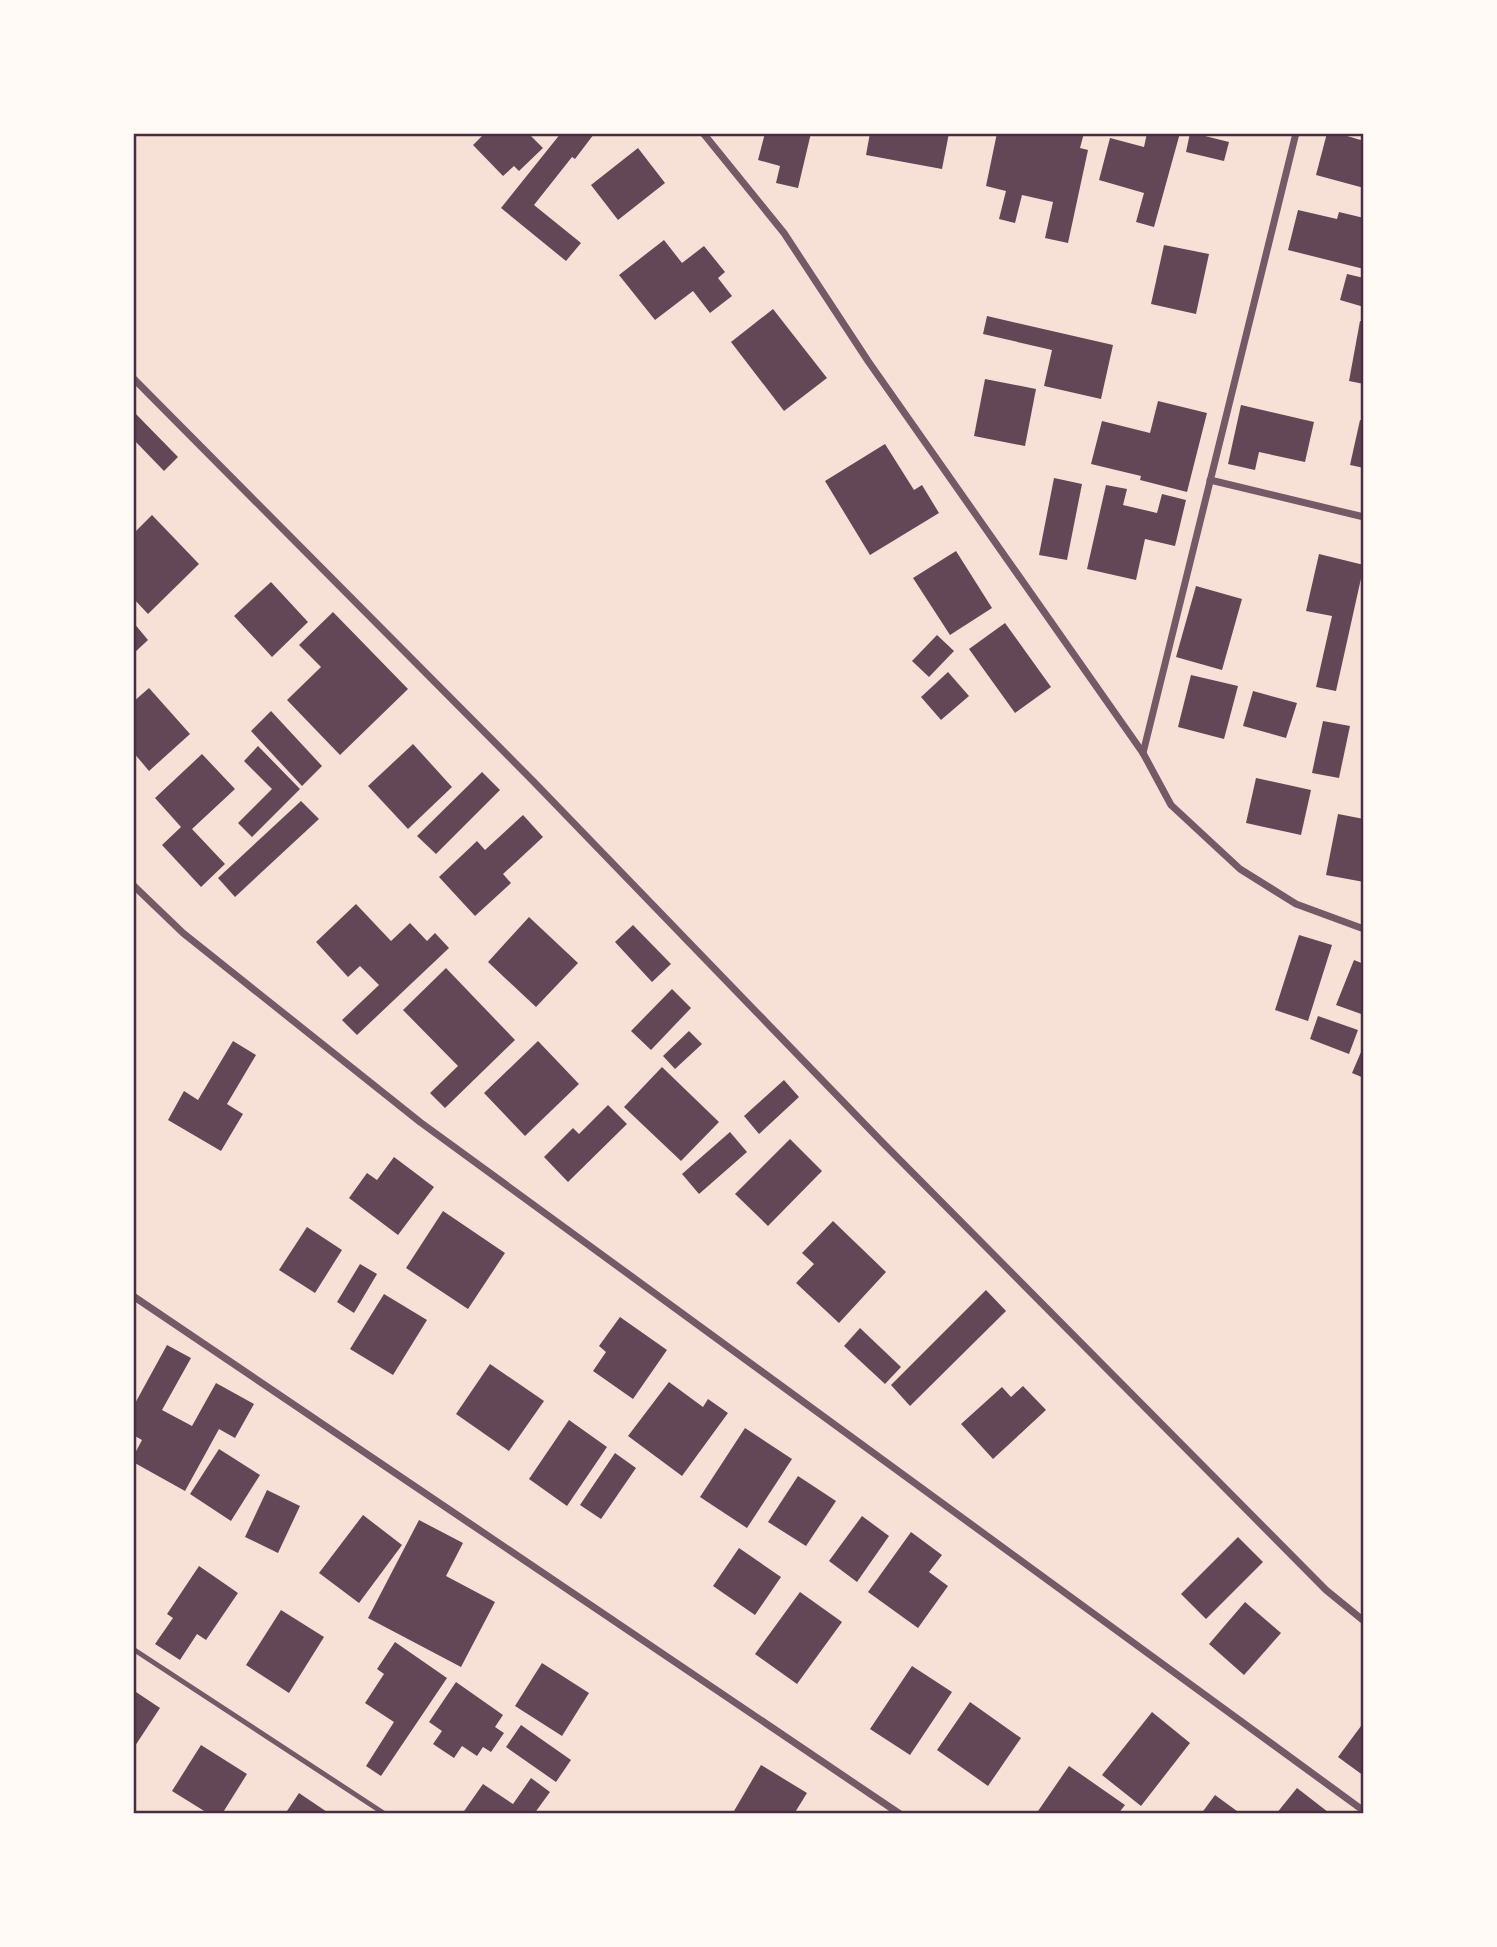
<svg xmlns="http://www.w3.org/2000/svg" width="1497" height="1947" viewBox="0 0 1497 1947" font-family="Lato,sans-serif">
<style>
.building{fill:#644757}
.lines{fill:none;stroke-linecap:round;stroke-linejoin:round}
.service{stroke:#755966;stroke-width:5}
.minor{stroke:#755966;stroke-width:7}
.neatline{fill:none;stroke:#4a2c40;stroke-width:2.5}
</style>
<rect width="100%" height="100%" fill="#f7e1d7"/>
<g class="building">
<path d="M485,133H528L543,148L519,171L514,166L503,176L473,145Z"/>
<path d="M561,133L594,134L575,159L572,157L534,205L581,243L566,261L501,208Z"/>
<path d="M765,133H811L798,188L776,183L780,166L758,160Z"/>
<path d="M870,133H949L942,169L866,155Z"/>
<path d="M997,133H1084L1080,148L1088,150L1068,243L1045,238L1053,202L1022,195L1015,223L999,219L1006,191L986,186Z"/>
<path d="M1147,133H1180L1154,227L1136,222L1144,193L1099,180L1110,138L1144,147Z"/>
<path d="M1190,133H1205V136L1229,142L1224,161L1186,152Z"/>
<path d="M1327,133H1337L1364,141V188L1316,175Z"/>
<path d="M638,148L665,183L618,220L591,185Z"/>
<path d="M1298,210L1337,219L1339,212L1364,218V269L1288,250Z"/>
<path d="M664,240L682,263L704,246L725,272L718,278L732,296L710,313L693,291L655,320L619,275Z"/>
<path d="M1164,245L1209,254L1196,314L1151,304Z"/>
<path d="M1347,274L1364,278V307L1340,300Z"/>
<path d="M773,309L827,378L784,411L731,342Z"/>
<path d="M987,316L1113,345L1101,399L1044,386L1052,350L983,334Z"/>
<path d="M1360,321L1364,322V384L1349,381Z"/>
<path d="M985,379L1036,389L1025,446L974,436Z"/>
<path d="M1158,401L1207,413L1187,492L1140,480L1141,476L1091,464L1102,421L1150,433Z"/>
<path d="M1241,405L1314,422L1305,462L1259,452L1255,470L1228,464Z"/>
<path d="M133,411L178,457L164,471L133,439Z"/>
<path d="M1360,420L1364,421V468L1350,465Z"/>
<path d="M885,444L914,490L922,485L939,513L870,555L825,481Z"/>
<path d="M1054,478L1082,484L1067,560L1039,555Z"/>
<path d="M1106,485L1127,489L1123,505L1157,513L1162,494L1186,500L1175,546L1145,539L1136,580L1087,569Z"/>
<path d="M152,515L199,564L148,614L133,598V534Z"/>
<path d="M956,551L992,608L950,635L913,578Z"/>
<path d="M1319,554L1364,565L1336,691L1316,687L1332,616L1306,611Z"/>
<path d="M271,582L308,622L272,657L234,616Z"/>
<path d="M1196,586L1242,599L1222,670L1176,657Z"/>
<path d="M333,612L408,689L340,755L287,700L321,667L299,645Z"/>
<path d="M133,622L148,640L133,654Z"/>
<path d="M1005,623L1051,687L1015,713L969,649Z"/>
<path d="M937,635L954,651L929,677L912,661Z"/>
<path d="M948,672L969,696L941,720L921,697Z"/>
<path d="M1191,675L1238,686L1224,739L1178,727Z"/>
<path d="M149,688L190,734L149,771L133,752V702Z"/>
<path d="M1253,691L1297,703L1286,738L1243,726Z"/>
<path d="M271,711L322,766L302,786L251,731Z"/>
<path d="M1323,721L1350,726L1339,778L1312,773Z"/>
<path d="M413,744L452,787L408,829L368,786Z"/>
<path d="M258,746L300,789L252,837L238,823L272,789L244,761Z"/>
<path d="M202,754L235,789L192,829L225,864L201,887L162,845L181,827L155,798Z"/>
<path d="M482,772L500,790L436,854L417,836Z"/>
<path d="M1256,778L1311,790L1301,835L1246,823Z"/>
<path d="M301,801L319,819L235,897L218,878Z"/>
<path d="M1338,814L1364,819V882L1326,875Z"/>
<path d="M523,815L543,837L503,874L511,883L475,916L439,877L477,841L485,850Z"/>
<path d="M356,904L391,941L410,923L427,941L435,933L449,948L357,1035L342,1020L379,985L360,966L348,977L316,942Z"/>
<path d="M529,917L578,963L536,1007L488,962Z"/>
<path d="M633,925L671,964L652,982L615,942Z"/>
<path d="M1299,935L1332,945L1308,1021L1275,1010Z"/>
<path d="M1354,960L1364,964V1015L1336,1005Z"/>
<path d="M446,968L515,1040L445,1108L430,1093L458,1066L403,1010Z"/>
<path d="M672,989L691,1008L651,1050L631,1031Z"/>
<path d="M1318,1016L1358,1030L1349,1054L1310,1039Z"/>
<path d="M689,1031L702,1044L675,1069L663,1056Z"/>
<path d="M233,1041L256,1055L227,1104L243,1114L221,1151L168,1120L184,1091L198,1100Z"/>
<path d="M538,1041L579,1084L525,1136L484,1093Z"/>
<path d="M1364,1045V1078L1352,1073Z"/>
<path d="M662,1067L719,1122L681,1161L624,1107Z"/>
<path d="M784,1080L799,1097L759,1134L744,1116Z"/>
<path d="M608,1105L627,1124L568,1182L544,1157L573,1128L579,1134Z"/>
<path d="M730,1132L747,1152L699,1194L682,1174Z"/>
<path d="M790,1139L822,1171L768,1226L735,1194Z"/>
<path d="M394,1157L434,1187L398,1235L349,1198L367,1173L377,1180Z"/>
<path d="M443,1211L505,1253L468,1309L406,1268Z"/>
<path d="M833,1221L886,1272L839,1323L796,1283L814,1264L802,1253Z"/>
<path d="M307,1227L342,1250L315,1293L279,1270Z"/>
<path d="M360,1264L377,1274L354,1313L337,1302Z"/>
<path d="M986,1290L1006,1311L910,1406L891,1385Z"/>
<path d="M384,1294L427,1320L393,1375L350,1349Z"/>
<path d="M620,1317L667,1350L633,1399L593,1371L606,1352L599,1346Z"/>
<path d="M860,1328L901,1367L885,1384L844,1346Z"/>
<path d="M167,1345L191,1358L162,1410L192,1426L216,1383L254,1404L235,1438L219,1429L185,1491L133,1462V1457L142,1440L133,1435V1407Z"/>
<path d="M490,1364L544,1401L509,1451L456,1414Z"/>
<path d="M669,1382L703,1407L708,1399L728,1413L682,1476L628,1436Z"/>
<path d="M1023,1386L1046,1410L993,1459L961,1424L1002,1387L1011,1397Z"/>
<path d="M569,1420L607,1447L567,1506L529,1479Z"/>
<path d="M745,1428L792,1459L747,1528L700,1497Z"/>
<path d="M219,1449L260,1475L231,1521L190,1494Z"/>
<path d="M615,1453L636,1468L601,1519L580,1505Z"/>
<path d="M798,1476L836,1501L806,1546L768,1522Z"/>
<path d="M267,1490L300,1506L278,1553L245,1537Z"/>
<path d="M363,1515L402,1545L359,1603L319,1573Z"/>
<path d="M862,1516L889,1536L857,1582L829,1561Z"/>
<path d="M419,1520L463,1543L446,1576L495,1602L461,1667L368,1618Z"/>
<path d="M911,1532L942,1555L929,1572L948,1586L918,1628L868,1592Z"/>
<path d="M1238,1537L1263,1562L1206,1619L1181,1594Z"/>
<path d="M739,1548L781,1577L755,1615L713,1586Z"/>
<path d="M199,1566L238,1593L206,1640L197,1634L180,1660L155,1644L173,1618L167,1614Z"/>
<path d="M800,1592L842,1622L797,1684L755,1654Z"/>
<path d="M1245,1602L1281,1633L1244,1675L1209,1644Z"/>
<path d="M281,1610L324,1637L289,1693L246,1665Z"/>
<path d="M395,1642L447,1678L381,1776L366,1766L394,1722L365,1703L384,1674L377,1669Z"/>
<path d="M542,1663L589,1693L562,1736L515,1706Z"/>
<path d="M912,1666L952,1692L910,1755L870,1729Z"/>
<path d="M456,1682L503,1715L495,1727L504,1733L491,1752L483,1747L477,1756L462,1746L454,1758L433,1744L442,1731L429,1722Z"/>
<path d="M133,1690L160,1708L133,1749Z"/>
<path d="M970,1702L1021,1738L988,1786L937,1750Z"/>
<path d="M1152,1712L1190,1743L1141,1806L1102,1775Z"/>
<path d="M1364,1722V1776L1338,1757Z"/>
<path d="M521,1725L571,1760L556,1782L506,1747Z"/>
<path d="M201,1745L247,1774L222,1814H209L172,1791Z"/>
<path d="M761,1765L807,1793L794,1814H739L734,1811Z"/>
<path d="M1069,1766L1125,1805L1118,1814H1036Z"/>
<path d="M531,1778L550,1792L534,1814H462L483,1784L513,1804Z"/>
<path d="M1297,1788L1328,1812L1326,1814H1276Z"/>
<path d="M299,1793L330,1814H285Z"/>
<path d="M1215,1795L1241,1814H1201Z"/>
</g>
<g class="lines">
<path class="service" d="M133,1649L385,1814"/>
<g class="minor">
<path d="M703,133L784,233L868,361L1143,753L1171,805L1240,869L1296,904L1364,929"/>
<path d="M133,378L534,782L882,1142L1326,1590L1364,1621"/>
<path d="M1210,480L1364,517"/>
<path d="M1143,753L1296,133"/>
<path d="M133,885L183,933L420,1122L1364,1811"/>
<path d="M133,1296L900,1814"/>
</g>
</g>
<rect width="1497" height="1947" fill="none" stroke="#fffaf5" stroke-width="270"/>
<rect x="135" y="135" width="1227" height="1677" class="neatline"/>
</svg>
